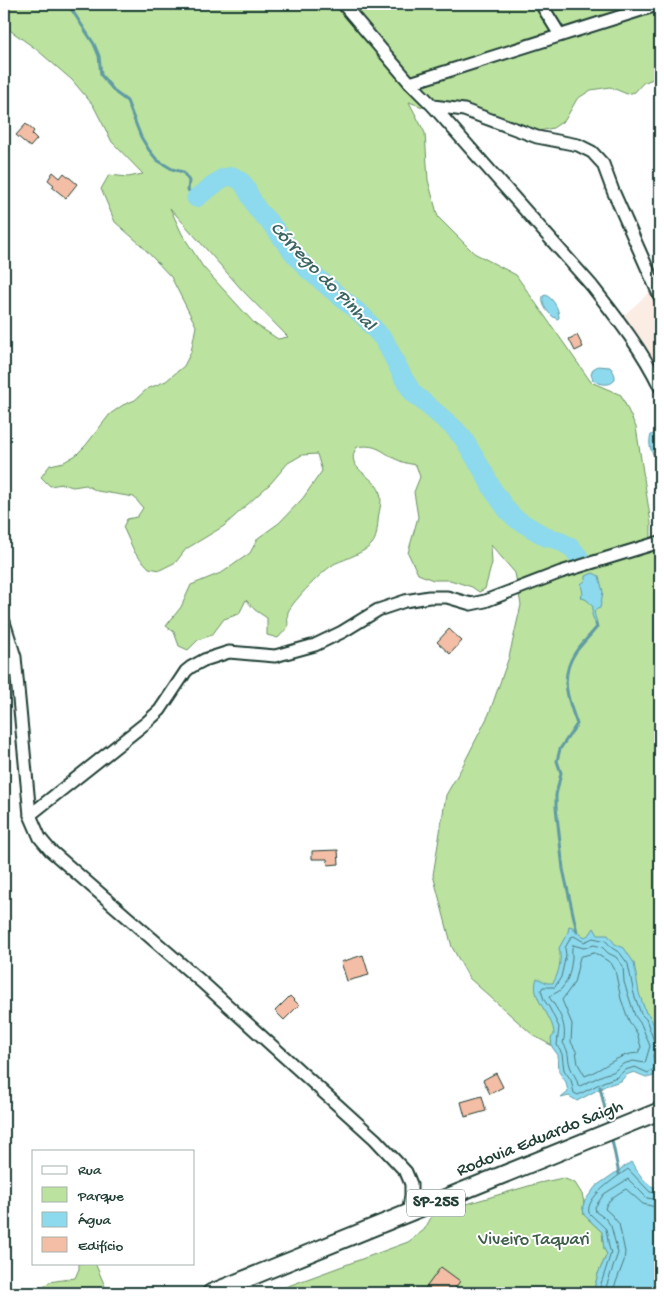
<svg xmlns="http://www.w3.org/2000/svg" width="664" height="1297" viewBox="0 0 664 1297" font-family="'Gochi Hand',sans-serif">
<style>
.built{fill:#fbece4}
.green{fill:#bbe29e;stroke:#6d9069;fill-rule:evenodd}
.water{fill:#8dd9ed;stroke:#619ba3}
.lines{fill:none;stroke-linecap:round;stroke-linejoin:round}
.shore{stroke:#4b7b7e;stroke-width:1}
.stream{stroke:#619ba3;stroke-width:3}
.river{stroke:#8dd9ed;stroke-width:19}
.building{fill:#f3bea5;stroke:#1f3d34}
.minor-casing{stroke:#1f3d34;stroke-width:15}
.highway-casing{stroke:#1f3d34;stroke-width:20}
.minor{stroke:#fff;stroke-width:11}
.highway{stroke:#fff;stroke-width:16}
.labels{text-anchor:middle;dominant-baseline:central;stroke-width:4;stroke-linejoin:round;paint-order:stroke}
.shield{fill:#fff;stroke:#627771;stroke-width:1}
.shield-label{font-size:16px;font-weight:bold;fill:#1f3d34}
.street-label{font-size:18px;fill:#1f3d34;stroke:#fff}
.park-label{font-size:18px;fill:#3e5e49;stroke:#fff}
.water-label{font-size:19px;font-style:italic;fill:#3a6462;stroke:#fff}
</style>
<rect width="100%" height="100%" fill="#fff"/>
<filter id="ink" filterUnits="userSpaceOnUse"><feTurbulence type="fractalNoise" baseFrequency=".02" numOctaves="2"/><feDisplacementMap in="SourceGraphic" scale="10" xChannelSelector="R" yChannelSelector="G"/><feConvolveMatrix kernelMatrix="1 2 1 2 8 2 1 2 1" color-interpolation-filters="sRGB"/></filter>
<g filter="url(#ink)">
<path class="built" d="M660,283V382L622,317Z"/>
<g class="green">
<path d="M4,4H307L315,10L321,4H660V78L653,79L643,83L635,92L627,94L610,87L591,90L577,99L565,120L553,128L539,131L470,115L428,109L409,102L425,133L428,180L438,217L474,253L516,275L591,382L621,395L636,427L651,523V547L660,545V1057L639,1062L573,1057L534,1036L469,978L452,947L433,875L446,795L461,769L489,714L509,657L521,605L515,573L491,545L492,563L485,589L479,592L472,587L450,580H433L418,574L408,553L418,517L414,492L420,477L416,465C411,464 404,463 400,461C383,454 379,443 357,447C342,469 376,475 380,493C383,504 378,512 378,522C377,529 377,538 372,544C367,551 344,560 336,563C324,569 293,601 288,612C287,616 288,623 288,627L278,638L267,635V618L255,610L246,600L239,614L224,619L212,635L198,640L188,650L179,646L174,632L166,626L181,607L191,585L223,572L250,553L258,538L279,523L303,498L322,471L317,454L302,455L288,463L271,483L224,526L186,549L176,562L160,570L149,568L135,553L123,527L127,519L137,517L143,508L134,497L97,491L86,485L73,487L62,484L50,486L41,477L50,465L64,462L76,455L86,445L110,414L123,405L135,400L147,389L166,381L184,366L191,352L196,326L171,277L140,244L115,222L101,189L109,175L128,177L143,174L112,142L93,105L72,80L36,49L4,26ZM170,208L243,291L288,337L278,339L255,324L203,267L182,234Z"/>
<path d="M563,1178L575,1183L582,1194L584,1202L583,1208L584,1215L602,1232L604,1249L607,1254L598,1274L593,1293H269L408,1242L424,1230L432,1216L444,1208L470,1203L539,1183Z"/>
<path d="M79,1263H95L108,1293H38L49,1282L75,1278L79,1269Z"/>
</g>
<g class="water">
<path d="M546,295C553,299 559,308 559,318L557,319C549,315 541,306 543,296Z"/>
<path d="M598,366L610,367C624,383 606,389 593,380L591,374L593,369Z"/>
<path d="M656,433L660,435V464C653,456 647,446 651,435Z"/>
<path d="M593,573L599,576L603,592L600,608L595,610C593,616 598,620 597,627L592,615L593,607L587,600L580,597L583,594L581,584L586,580V576Z"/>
<path d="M569,926L573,927L575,931L585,937L590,934L594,928L598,935H608L615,944L624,948L634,963L639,993L646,1013L649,1015L655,1027L660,1047L657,1057L660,1071C650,1081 646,1077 634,1072L626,1075L621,1081L605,1086L577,1101L569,1096L561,1098L568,1092L566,1082L559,1072L558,1055L552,1047L551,1038L554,1035C554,1014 529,1000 537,978L547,983H553C559,973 562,960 559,948L568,932Z"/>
<path d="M631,1162C639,1173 646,1187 660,1189V1293H593L598,1274L607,1254L604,1249L602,1232L584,1215L583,1208L584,1202L596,1186Z"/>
</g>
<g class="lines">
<g class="shore">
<path d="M573,945L584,948L594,945L602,947L608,953L616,957L623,966L624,982L635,1016L641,1024L650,1046L645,1063L633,1061L623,1064L613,1072L605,1074L580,1086L578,1085C577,1077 572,1073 570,1066C567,1056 570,1053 563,1043C568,1026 559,1011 549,997C553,993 559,993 562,988C569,980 571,968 572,957C572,952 571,950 573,945Z"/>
<path d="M595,953L611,963L615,970L621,999L629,1021L637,1033L641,1047L638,1053C617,1054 604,1069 585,1076L578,1064L576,1051L571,1042L572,1024L562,1000L574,983L580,957Z"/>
<path d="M660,1044L654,1041L646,1019L641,1014L634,994L628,964L620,953L612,948L606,941L593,938L584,942L574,936L571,937L565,948L566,955L561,977L555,987H543L541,990L544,1000L549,1007L559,1027L557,1045L562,1054L564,1070L571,1080L574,1093L578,1095L603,1082L617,1077L625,1070L635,1067L648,1073L655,1068L653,1055L656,1051L660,1050"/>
<path d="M598,1293L611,1253L609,1247L606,1229L589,1213C585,1197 617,1177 628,1169L650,1192L660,1194"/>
<path d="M604,1293L618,1253L611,1226L606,1219L596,1212L595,1207L604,1194L628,1179L647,1198L660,1200"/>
<path d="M612,1293L624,1261L625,1252L619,1224L611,1214L605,1209C606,1201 618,1193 626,1189L643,1204L660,1208"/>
</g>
<g class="stream">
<path d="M68,4L94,44L99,56L101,75L116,93L127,101L141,137L149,150L157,160L172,169L183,172L189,181L188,190L196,198"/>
<path d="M577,932L563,869L556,807V795L561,773L557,761L560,749L577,724C568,700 559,677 575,653C581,644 590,636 597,627L596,624"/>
<path d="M600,1087L608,1122"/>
<path d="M612,1140L619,1174"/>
</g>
<path class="river" d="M196,198L223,178L233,176L243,183L257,209L272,225L294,254L308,270L363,316L385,341L404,379L413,393L453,427L463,438L483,471L493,490L507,510L516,519L546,537L558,540L572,548L582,561"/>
</g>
<g class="building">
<path d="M26,124L34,131L32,134L37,139L30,147L16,135Z"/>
<path d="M53,172L60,178L64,173L77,184L66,198L52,187L54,185L48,180Z"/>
<path d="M577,335L583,347L575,351L569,339Z"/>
<path d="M449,629L462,641L450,654L437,642Z"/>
<path d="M338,850L339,864L328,865L327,859H312V851Z"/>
<path d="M363,955L369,975L347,981L341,962Z"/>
<path d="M290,996L299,1005L284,1020L275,1011Z"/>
<path d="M496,1073L503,1087L490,1094L483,1080Z"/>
<path d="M482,1096L486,1111L465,1117L461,1102Z"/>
<path d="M441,1267L460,1281L452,1293H422Z"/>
</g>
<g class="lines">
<g class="minor-casing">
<g id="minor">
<path d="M343,4L410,83L433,106L592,286C617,318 643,351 660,387"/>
<path d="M541,4L560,35"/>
<path d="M410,83L660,4"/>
<path d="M433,106L464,110L537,137L578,145L592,152L603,164L613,191L660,297"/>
<path d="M4,622L15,657L30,815L40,838L50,850L203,983L375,1139L406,1172L411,1184V1195L408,1215"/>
<path d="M30,815L147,722L160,710L186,671L191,667L204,660L229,652L275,656L315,645L342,632L378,610L405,601L429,597H447L471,604L485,601L561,572L660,542"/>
</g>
</g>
<g class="highway-casing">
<path id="highway" d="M211,1293L660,1111"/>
</g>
<use href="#minor" class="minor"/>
<use href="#highway" class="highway"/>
</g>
</g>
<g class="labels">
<rect class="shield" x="407" y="1189.5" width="58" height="27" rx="4"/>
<g class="shield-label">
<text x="436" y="1203">SP-255</text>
</g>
<g class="street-label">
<text transform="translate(540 1139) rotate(-22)">Rodovia Eduardo Saigh</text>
</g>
<g class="park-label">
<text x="534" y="1240">Viveiro Taquari</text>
</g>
<g class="water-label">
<text transform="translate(322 277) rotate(46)">Córrego do Pinhal</text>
</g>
</g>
<rect width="664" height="1297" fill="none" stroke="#fff" stroke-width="20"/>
<rect x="10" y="10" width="644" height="1277" fill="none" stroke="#1f3d34" stroke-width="2" filter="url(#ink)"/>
<rect x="32" y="1150" width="162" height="115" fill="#ffffff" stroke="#a5b1ae"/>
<rect x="42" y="1166" width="25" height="8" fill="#ffffff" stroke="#a5b1ae"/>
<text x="78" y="1174" font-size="15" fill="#1f3d34">Rua</text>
<rect x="42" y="1187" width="25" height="15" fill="#bbe29e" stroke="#a5b1ae"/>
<text x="78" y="1200" font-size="15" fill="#1f3d34">Parque</text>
<rect x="42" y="1212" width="25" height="15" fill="#8dd9ed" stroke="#a5b1ae"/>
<text x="78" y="1224" font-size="15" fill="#1f3d34">Água</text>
<rect x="42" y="1237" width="25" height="15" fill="#f3bea5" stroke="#a5b1ae"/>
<text x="78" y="1250" font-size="15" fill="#1f3d34">Edifício</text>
</svg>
